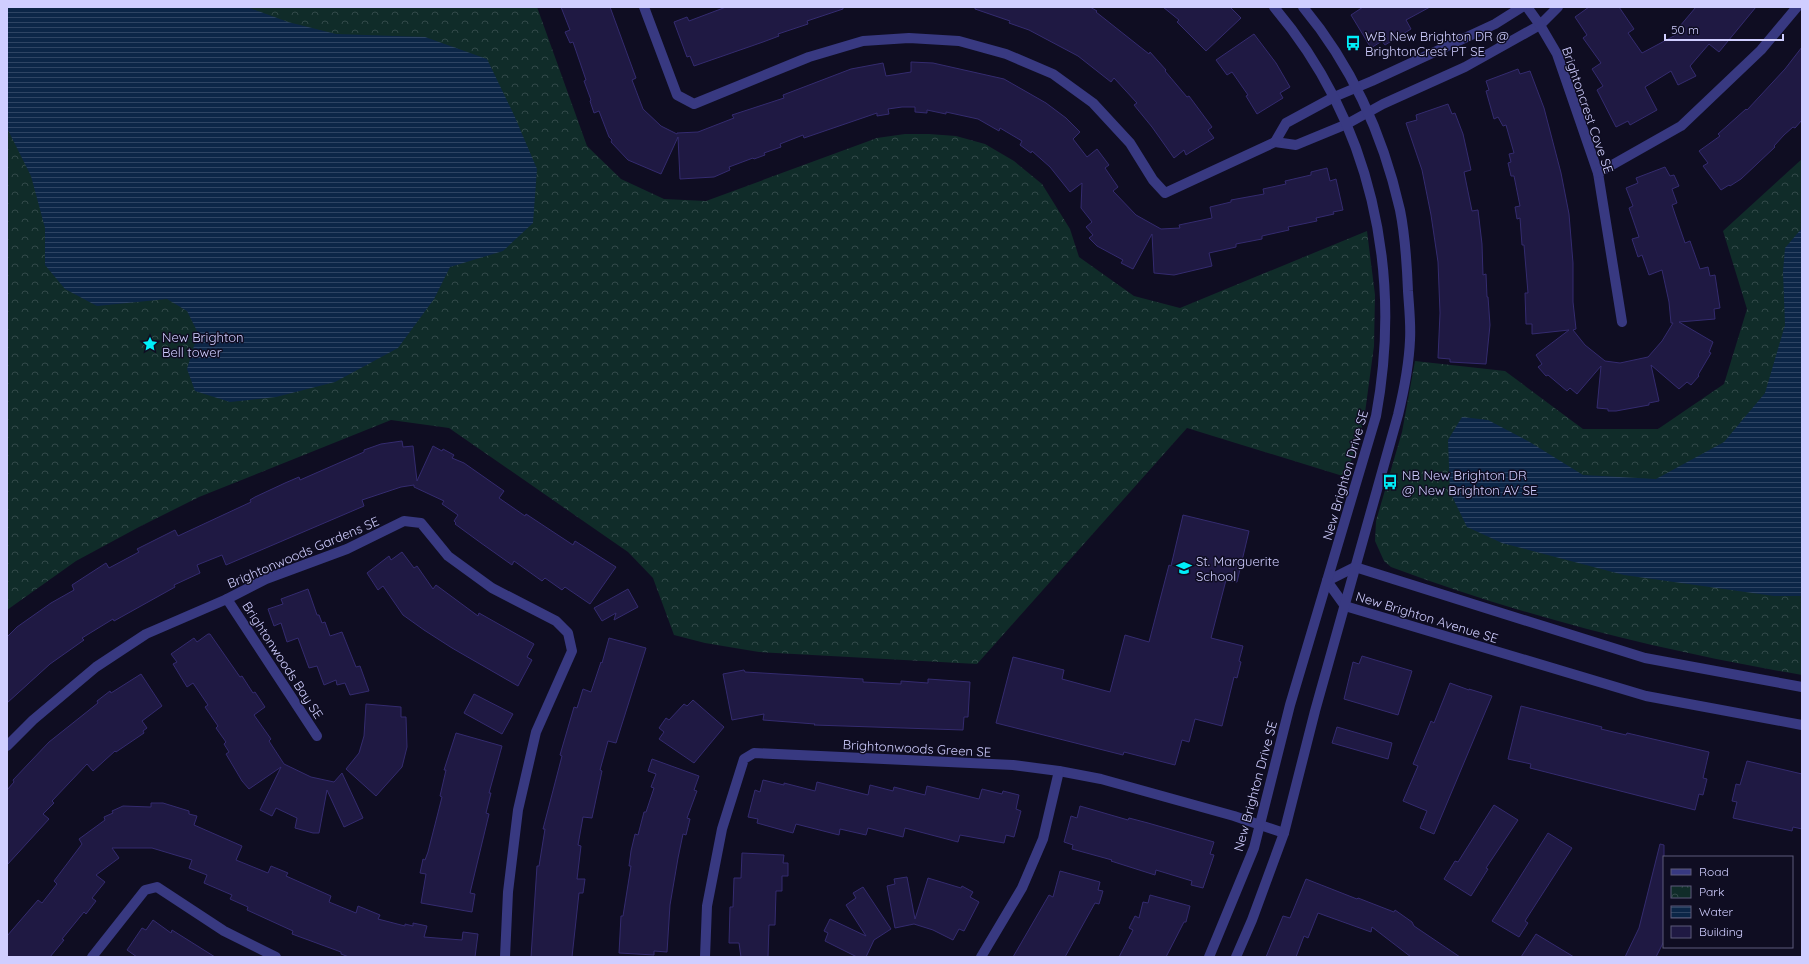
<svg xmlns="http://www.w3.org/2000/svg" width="1809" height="964" viewBox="0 0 1809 964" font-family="Quicksand,sans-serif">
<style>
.park{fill:url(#park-crowns)}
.water{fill:url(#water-rules)}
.building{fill:#1f1943;stroke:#342b6f}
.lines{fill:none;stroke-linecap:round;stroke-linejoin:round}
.minor{stroke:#383981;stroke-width:10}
.tertiary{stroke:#383981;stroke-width:10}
.labels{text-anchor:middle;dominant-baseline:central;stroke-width:3;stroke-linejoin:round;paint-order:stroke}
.poi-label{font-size:13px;fill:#d0ceff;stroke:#0f0d22;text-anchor:start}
.street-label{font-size:13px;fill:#d0ceff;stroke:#0f0d22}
</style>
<defs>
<pattern id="park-crowns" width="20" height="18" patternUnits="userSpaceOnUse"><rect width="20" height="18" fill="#102c29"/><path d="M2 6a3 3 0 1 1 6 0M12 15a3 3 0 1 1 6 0" fill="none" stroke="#324949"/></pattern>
<pattern id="water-rules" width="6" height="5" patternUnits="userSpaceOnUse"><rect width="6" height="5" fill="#0c2647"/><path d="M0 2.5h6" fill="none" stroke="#2e4463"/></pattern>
</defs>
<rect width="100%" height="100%" fill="#0f0d22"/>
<g class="park">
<path d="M7,7H537L587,146L621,179L664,199L706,201L877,138L905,134H929L956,136L985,144L1014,161L1042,184L1070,229L1079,257L1134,296L1180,308L1367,231L1375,295L1374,346L1364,420L1346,477L1187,428L977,664L759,652L705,643L674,635L653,578L628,552L449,428L391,420L199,497L139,527L76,561L7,610Z"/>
<path d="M1802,159V675C1661,651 1525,617 1391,567L1384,561L1375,541L1376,521L1402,432L1415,361L1505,371L1583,429H1658L1724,384L1747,309L1723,231Z"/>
</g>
<g class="water">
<path d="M7,7H247L288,22L336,34L425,37L487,59L514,115L537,169L533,223L503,251L450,267L434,299L398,348L335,382L276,397L230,402L195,391L187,369L198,333L187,311L167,299L97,306L65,289L45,265V228L31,176L7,128Z"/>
<path d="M1802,228V596H1774L1624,575L1502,543L1467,527L1450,492L1448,440L1462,417L1488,420L1528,441L1583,475L1656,479L1724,442L1765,393L1785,325L1783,272L1785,248Z"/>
</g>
<g class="building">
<path d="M561,7H610L636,78L632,80L643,109L661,126L677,134V133L698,132L734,118L732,115L784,98L783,95L851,69L883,63L886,76L911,72V62L933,63L1004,79L1046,103L1066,118L1080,132L1073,139L1087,157L1097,149L1109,165L1105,168L1118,187L1113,191L1136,215L1161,229L1180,228L1179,225L1212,218L1210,207L1231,202V200L1264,194L1263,189L1286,184L1285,181L1311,175V172L1327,168L1330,181L1336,179L1343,210L1333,212L1334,214L1316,218L1317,221L1288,227L1289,230L1262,236V239L1236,244V247L1209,253L1212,266L1174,275L1154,273L1152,234L1133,269L1121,263L1123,260L1097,246L1089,238L1093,235L1086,227L1092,222L1081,208L1082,183L1070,192L1050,167L1032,151L1031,153L1020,145L1022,141L1000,128L999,131L978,119L946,112V114L927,110V113L915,112V107H902L888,109L889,114L877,116V113L804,138L803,135L780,144L781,147L764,153L765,155L754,159L753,158L729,167L730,170L714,177L680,179L678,137L661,174L628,160L611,142L612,140L609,137L599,111L594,113L590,101L591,100L584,81L586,80L573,42L570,43L565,32L570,30Z"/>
<path d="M726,7H843V9L807,21L808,24L778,34L779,36L763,42L694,66L690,56L687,57L674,22L687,17L689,21Z"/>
<path d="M975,7H1090L1097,11L1096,12L1149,54L1150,52L1166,70L1165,71L1187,97L1189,96L1212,127L1208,130L1214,138L1189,153L1186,155L1184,150L1174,158L1152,127L1134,105L1137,103L1114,78L1111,82L1078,56L1029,30L1009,23L1010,21L975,9Z"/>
<path d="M1163,7H1230L1241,18L1206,51L1177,22L1179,20Z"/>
<path d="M1363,7H1430L1406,20L1411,29L1385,45L1382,41L1371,48L1351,15Z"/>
<path d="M1589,7H1619L1634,29L1628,33L1642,53L1685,30L1680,26L1696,7H1756L1719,52L1709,44L1690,66L1696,76L1678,85L1671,71L1645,87L1657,110L1630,125L1628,121L1616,127L1597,90L1603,86L1592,69L1601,63L1583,38L1587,35L1575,17Z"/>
<path d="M1254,34L1276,63L1290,87L1280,93L1283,98L1257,114L1246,96L1248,95L1232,72L1227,75L1216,60Z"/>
<path d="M1802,47V120L1795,128L1793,127L1784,135L1774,146L1775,147L1741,179L1730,186L1729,185L1721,190L1703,166L1708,163L1699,151L1720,136L1718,134L1746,109L1747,110L1785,69Z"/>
<path d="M1518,69L1520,74L1530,71L1544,108L1561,173L1569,214L1573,263V302L1576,329L1573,330L1585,345L1605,361L1620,363L1648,357L1662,341L1673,323H1671L1669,302L1662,270L1649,275L1642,255L1638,257L1632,239L1639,237L1629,208L1633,206L1626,188L1638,183L1636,178L1665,167L1670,176L1674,175L1679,186L1672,189L1677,203L1672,205L1675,214L1685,243L1690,241L1700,269L1708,267L1710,276L1715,275L1720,308L1714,309L1715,319L1679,322L1713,342L1709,352L1711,353L1698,375L1699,376L1691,385L1687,382L1679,389L1651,365L1659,401L1649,403V405L1616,411H1608V409L1597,408L1601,366L1577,394L1570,388L1567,391L1548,375L1546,376L1538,367L1542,364L1536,355L1569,330L1532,334V324H1526L1525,293H1528L1524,245H1522L1520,218L1517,219L1515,207L1520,206L1514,176H1511L1508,163L1511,162L1509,154L1514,153L1506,125L1503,126L1498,117L1494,119L1486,91L1489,90L1486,81Z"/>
<path d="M1448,104L1452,114L1455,113L1463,134L1471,170L1464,172L1472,211L1478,210L1482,244L1483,275L1486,274L1487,297H1488L1490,325L1486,364L1450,362V359L1438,358L1440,313L1438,262L1431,215L1422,170L1406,123L1417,120L1416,115Z"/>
<path d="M402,441L403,447L413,446L417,481L433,446L442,451L443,449L454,455L452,458L464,463L504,491L499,498L525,516L526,514L573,545L575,541L616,567L590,604L565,587L562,590L545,578L542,581L514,561L512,565L481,543L455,524L456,523L454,521L458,515L442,504L444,501L414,487V485L401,487L362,500L364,506L226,565L222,555L197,565L200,573L174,585L175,587L114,621L113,619L82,638L84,640L50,664L7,703V637L17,627L51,603L74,590L72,585L106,563L109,568L139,552L137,549L175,530L178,536L251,502L250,500L255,497L285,483L299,477L300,480L364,452V450L381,444Z"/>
<path d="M1183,515L1249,531L1237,582L1226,580L1211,638L1243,646L1239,661L1241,662L1237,678L1234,677L1222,726L1195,719L1189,742L1182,740L1175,765L1124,752L1123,755L996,723L1013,657L1064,670L1062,679L1110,692L1125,635L1149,642L1169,565L1171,566Z"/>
<path d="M402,552L414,568L417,566L433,589L436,585L478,616L479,613L534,644L527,657L532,660L518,686L452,648L424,630L403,615L383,586L378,590L367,573L389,556L391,560Z"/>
<path d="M308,589L317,615H319L322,623L325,622L330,636L342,632L356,667L360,666L369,691L350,695L345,683L337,685L336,680L324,685L317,666L309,668L298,638L287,642L281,623L274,626L268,609L283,604L281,599Z"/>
<path d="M628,589L638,607L614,620L616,613L602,621L594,608Z"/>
<path d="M208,634H210L240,677L242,676L253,693L255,692L265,707L254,715L271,739L269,741L284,764L311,777L334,782L342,773L363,818L344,827L327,790L319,833H313L295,828L297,818L276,808L272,816L260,810L281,767L249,789L242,781L226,754L229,752L224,744L226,742L216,728L218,726L205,707L208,705L193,683L187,687L173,664L177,662L171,654L194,638L197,642Z"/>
<path d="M609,638L646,648L616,743L608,741L600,770L602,771L592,818L583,817L578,845L581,846L577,879H585L583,893H579L572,957H531L537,866H539L545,829H543L562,756L560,755L574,707L577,708L583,689L591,692L601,662L602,663Z"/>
<path d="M1362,656L1412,671L1398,715L1344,699L1353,662L1359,664Z"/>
<path d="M744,670L745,672L863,679V682L901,684V681L928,683V679L970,682L968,717H964L963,730L814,725L815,724L763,720L764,714L732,720L723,674Z"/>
<path d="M141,674L162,706L142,721L147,728L143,731L144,733L116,752L115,751L93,771L87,764L52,801L54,803L43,814L49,819L7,865V790L14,782L13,780L49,742L98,703L97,701L110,691L111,693Z"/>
<path d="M1450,683L1469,690V689L1492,696L1434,834L1420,828L1427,811L1403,801L1418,766L1413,764L1431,721L1434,723Z"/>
<path d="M474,694L513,714L502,734L464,713Z"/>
<path d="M693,700L724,727L694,763L659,739L664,732L659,728L666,718L669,720L684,704L687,706Z"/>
<path d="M366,704L401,707V717H406L407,747L402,767L376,796L346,769L359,753L364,736Z"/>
<path d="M1521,706L1602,727L1601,729L1626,735L1627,733L1709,752L1703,778L1707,779L1703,795L1699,794L1695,810L1530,768L1531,764L1508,759Z"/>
<path d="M1337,727L1392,743L1388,759L1332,743Z"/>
<path d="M456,733L502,746L489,793H491L486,813L489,814L470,893L475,894L472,912L421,903L426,874L420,873L423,859L425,860L428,852L442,797L440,796L446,770H444Z"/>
<path d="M652,759L699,776L694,790L697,791L687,818L690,819L686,835L683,834L678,858L670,905L667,952L654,951V955L619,953L621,916H623L631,866H629L631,851L635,834L638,835L644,812H646L654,788L651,787L656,774L648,771Z"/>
<path d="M1747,761L1802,774V829L1793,827L1792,831L1733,818L1737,802L1732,801L1736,784L1740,785Z"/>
<path d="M763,780L784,785V783L815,791L817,782L868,795L870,785L893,791L894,787L925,795L927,786L979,799L982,789L1002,794L1003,791L1019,795L1016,809L1021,811L1014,837L1006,835L1004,843L960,835L958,842L905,828L903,837L868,828L866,835L840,829L839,835L796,824L793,833L757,823L758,819L748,817L755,790L760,792Z"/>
<path d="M151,803H163L189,811V814L197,816L194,825L242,846L236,860L268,873L271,866L288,873L286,876L331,896L329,902L356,913L358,906L380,915L378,919L405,926V924L413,926V923L427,926L424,937L462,940L463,932L478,934L475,957H349L341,954V952L292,934L293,931L247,910L248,907L230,899L232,895L204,883L207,875L189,868L192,860L152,848H112L119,858L96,875L105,882L92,898L96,901L86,914L84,912L62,939L64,940L50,957H7V936L38,900L42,903L57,884L54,881L82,844L79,839L105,820L104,817L113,813L112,811L123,806L151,807Z"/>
<path d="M1494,805L1518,820L1486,868L1488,869L1471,896L1444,879L1455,861L1458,862Z"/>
<path d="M1080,806L1128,820L1129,818L1148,823L1214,842L1210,854L1214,855L1203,888L1191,885L1192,881L1156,870L1155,875L1111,861L1112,860L1072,849L1073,845L1064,842L1071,816L1077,818Z"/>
<path d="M1548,833L1572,848L1525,921L1528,923L1519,937L1492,921Z"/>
<path d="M1660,844L1664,845V941L1656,957H1625L1639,928Z"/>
<path d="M742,853L784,855L783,863H788V876H782V891H776L775,925H769L768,957H741L739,943H729L730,907H733L734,878H741Z"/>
<path d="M1060,871L1100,882L1098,890L1103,891L1099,904L1095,903L1065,957H1013L1049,895L1053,897Z"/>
<path d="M907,877L915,919L928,878L961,888L962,886L973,892L970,897L979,902L964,931L959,929L953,940L933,930L914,924L895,928L887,886L895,884L894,879Z"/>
<path d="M1306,879L1357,899L1358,898L1394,912L1395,910L1412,922L1414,926L1460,957H1411L1372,927L1371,932L1318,913L1308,938L1304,936L1296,957H1266L1283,916L1290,918Z"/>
<path d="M863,887L891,929L874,940L866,957H857L825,941L828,933L824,931L830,919L866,936L846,905L856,898L853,893Z"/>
<path d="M1150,895L1190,906L1186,922H1184L1166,957H1119L1133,930L1129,928L1135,916L1139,918L1143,902L1148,903Z"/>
<path d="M153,920L171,933L172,930L215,957H137L127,950L142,928L146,930Z"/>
<path d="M1536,934L1574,957H1521Z"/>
</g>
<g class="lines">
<g class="minor">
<path d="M644,7L677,95L694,104L809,57L863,41L909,38L959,41L1006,54L1053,74L1093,103L1130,143L1153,180L1165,193L1275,142L1296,145L1347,124L1383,104L1465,67L1540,25L1558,7"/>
<path d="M1527,7L1540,25L1557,54L1598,173L1622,322"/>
<path d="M1275,142L1286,123L1334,97L1372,81L1495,24L1522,7"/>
<path d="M1598,173L1681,126L1761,50L1797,7"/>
<path d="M227,599L317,736"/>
<path d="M7,746L33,720L96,667L146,634L227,599L266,579L347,549L404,521L421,523L448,556L492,588L556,621L568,633L572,651L536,732L518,810L508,892L505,957"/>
<path d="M92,957L145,890L157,887L224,931L276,957"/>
<path d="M705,957L707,906L722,829L744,759L754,753L1013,765L1059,771L1101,779L1234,816L1284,833"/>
<path d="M981,957L1022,888L1043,839L1059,771"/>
</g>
<g class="tertiary">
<path d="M1327,581L1345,606L1646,696L1802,725"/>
<path d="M1327,581L1355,567L1645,658L1802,687"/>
<path d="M1209,957L1254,848L1290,705L1376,416C1403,270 1371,122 1274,7"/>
<path d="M1236,957L1252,920L1284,833L1315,711L1398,415C1404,390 1409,365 1410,340C1411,324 1409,307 1408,291C1407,266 1405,235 1400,210C1383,135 1352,66 1303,7"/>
</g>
</g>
<defs>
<g id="bus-bare" transform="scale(1.2)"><path d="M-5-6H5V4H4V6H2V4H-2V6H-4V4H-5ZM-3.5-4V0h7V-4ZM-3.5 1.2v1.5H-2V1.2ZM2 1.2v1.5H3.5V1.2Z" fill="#00eff9" stroke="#0f0d22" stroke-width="2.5" paint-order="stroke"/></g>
<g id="sight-bare" transform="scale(1.2)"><path d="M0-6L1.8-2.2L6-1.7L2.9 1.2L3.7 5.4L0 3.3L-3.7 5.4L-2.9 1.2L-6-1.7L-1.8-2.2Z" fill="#00eff9" stroke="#0f0d22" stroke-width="2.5" paint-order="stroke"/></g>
<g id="school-bare" transform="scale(1.2)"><path d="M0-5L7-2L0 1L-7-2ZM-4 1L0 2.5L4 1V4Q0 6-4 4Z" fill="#00eff9" stroke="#0f0d22" stroke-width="2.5" paint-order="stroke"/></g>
</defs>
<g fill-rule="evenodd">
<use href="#bus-bare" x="1353" y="43"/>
<use href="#sight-bare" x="150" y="344"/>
<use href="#bus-bare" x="1390" y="482"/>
<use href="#school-bare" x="1184" y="568"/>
</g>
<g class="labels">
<g class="poi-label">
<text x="1365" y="36">WB New Brighton DR @<tspan x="1365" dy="15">BrightonCrest PT SE</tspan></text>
<text x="162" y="337">New Brighton<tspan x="162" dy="15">Bell tower</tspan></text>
<text x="1402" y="475">NB New Brighton DR<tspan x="1402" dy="15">@ New Brighton AV SE</tspan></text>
<text x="1196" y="561">St. Marguerite<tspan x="1196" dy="15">School</tspan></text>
</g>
<g class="street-label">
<text transform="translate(1588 110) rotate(71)">Brightoncrest Cove SE</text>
<text transform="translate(1345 475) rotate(-74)">New Brighton Drive SE</text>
<text transform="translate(303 552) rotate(-23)">Brightonwoods Gardens SE</text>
<text transform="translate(1427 617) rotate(17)">New Brighton Avenue SE</text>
<text transform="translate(283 660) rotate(57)">Brightonwoods Bay SE</text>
<text transform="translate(917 748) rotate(3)">Brightonwoods Green SE</text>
<text transform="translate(1255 786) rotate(-75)">New Brighton Drive SE</text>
</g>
</g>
<rect width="1809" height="964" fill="none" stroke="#d0ceff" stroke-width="16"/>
<rect x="1663" y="856" width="130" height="92" fill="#0f0d22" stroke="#5c5a7a"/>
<rect x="1671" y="869" width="20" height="6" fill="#383981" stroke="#5c5a7a"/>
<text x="1699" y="876" font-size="12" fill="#d0ceff">Road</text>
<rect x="1671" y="886" width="20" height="12" fill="url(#park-crowns)" stroke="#5c5a7a"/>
<text x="1699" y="896" font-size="12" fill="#d0ceff">Park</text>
<rect x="1671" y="906" width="20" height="12" fill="url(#water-rules)" stroke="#5c5a7a"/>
<text x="1699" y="916" font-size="12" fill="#d0ceff">Water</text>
<rect x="1671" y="926" width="20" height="12" fill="#1f1943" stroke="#5c5a7a"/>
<text x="1699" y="936" font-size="12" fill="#d0ceff">Building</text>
<path d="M1665 34v6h118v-6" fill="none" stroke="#d0ceff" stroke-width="2"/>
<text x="1671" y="34" font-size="12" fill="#d0ceff" stroke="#0f0d22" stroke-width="3" paint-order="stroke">50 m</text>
</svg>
